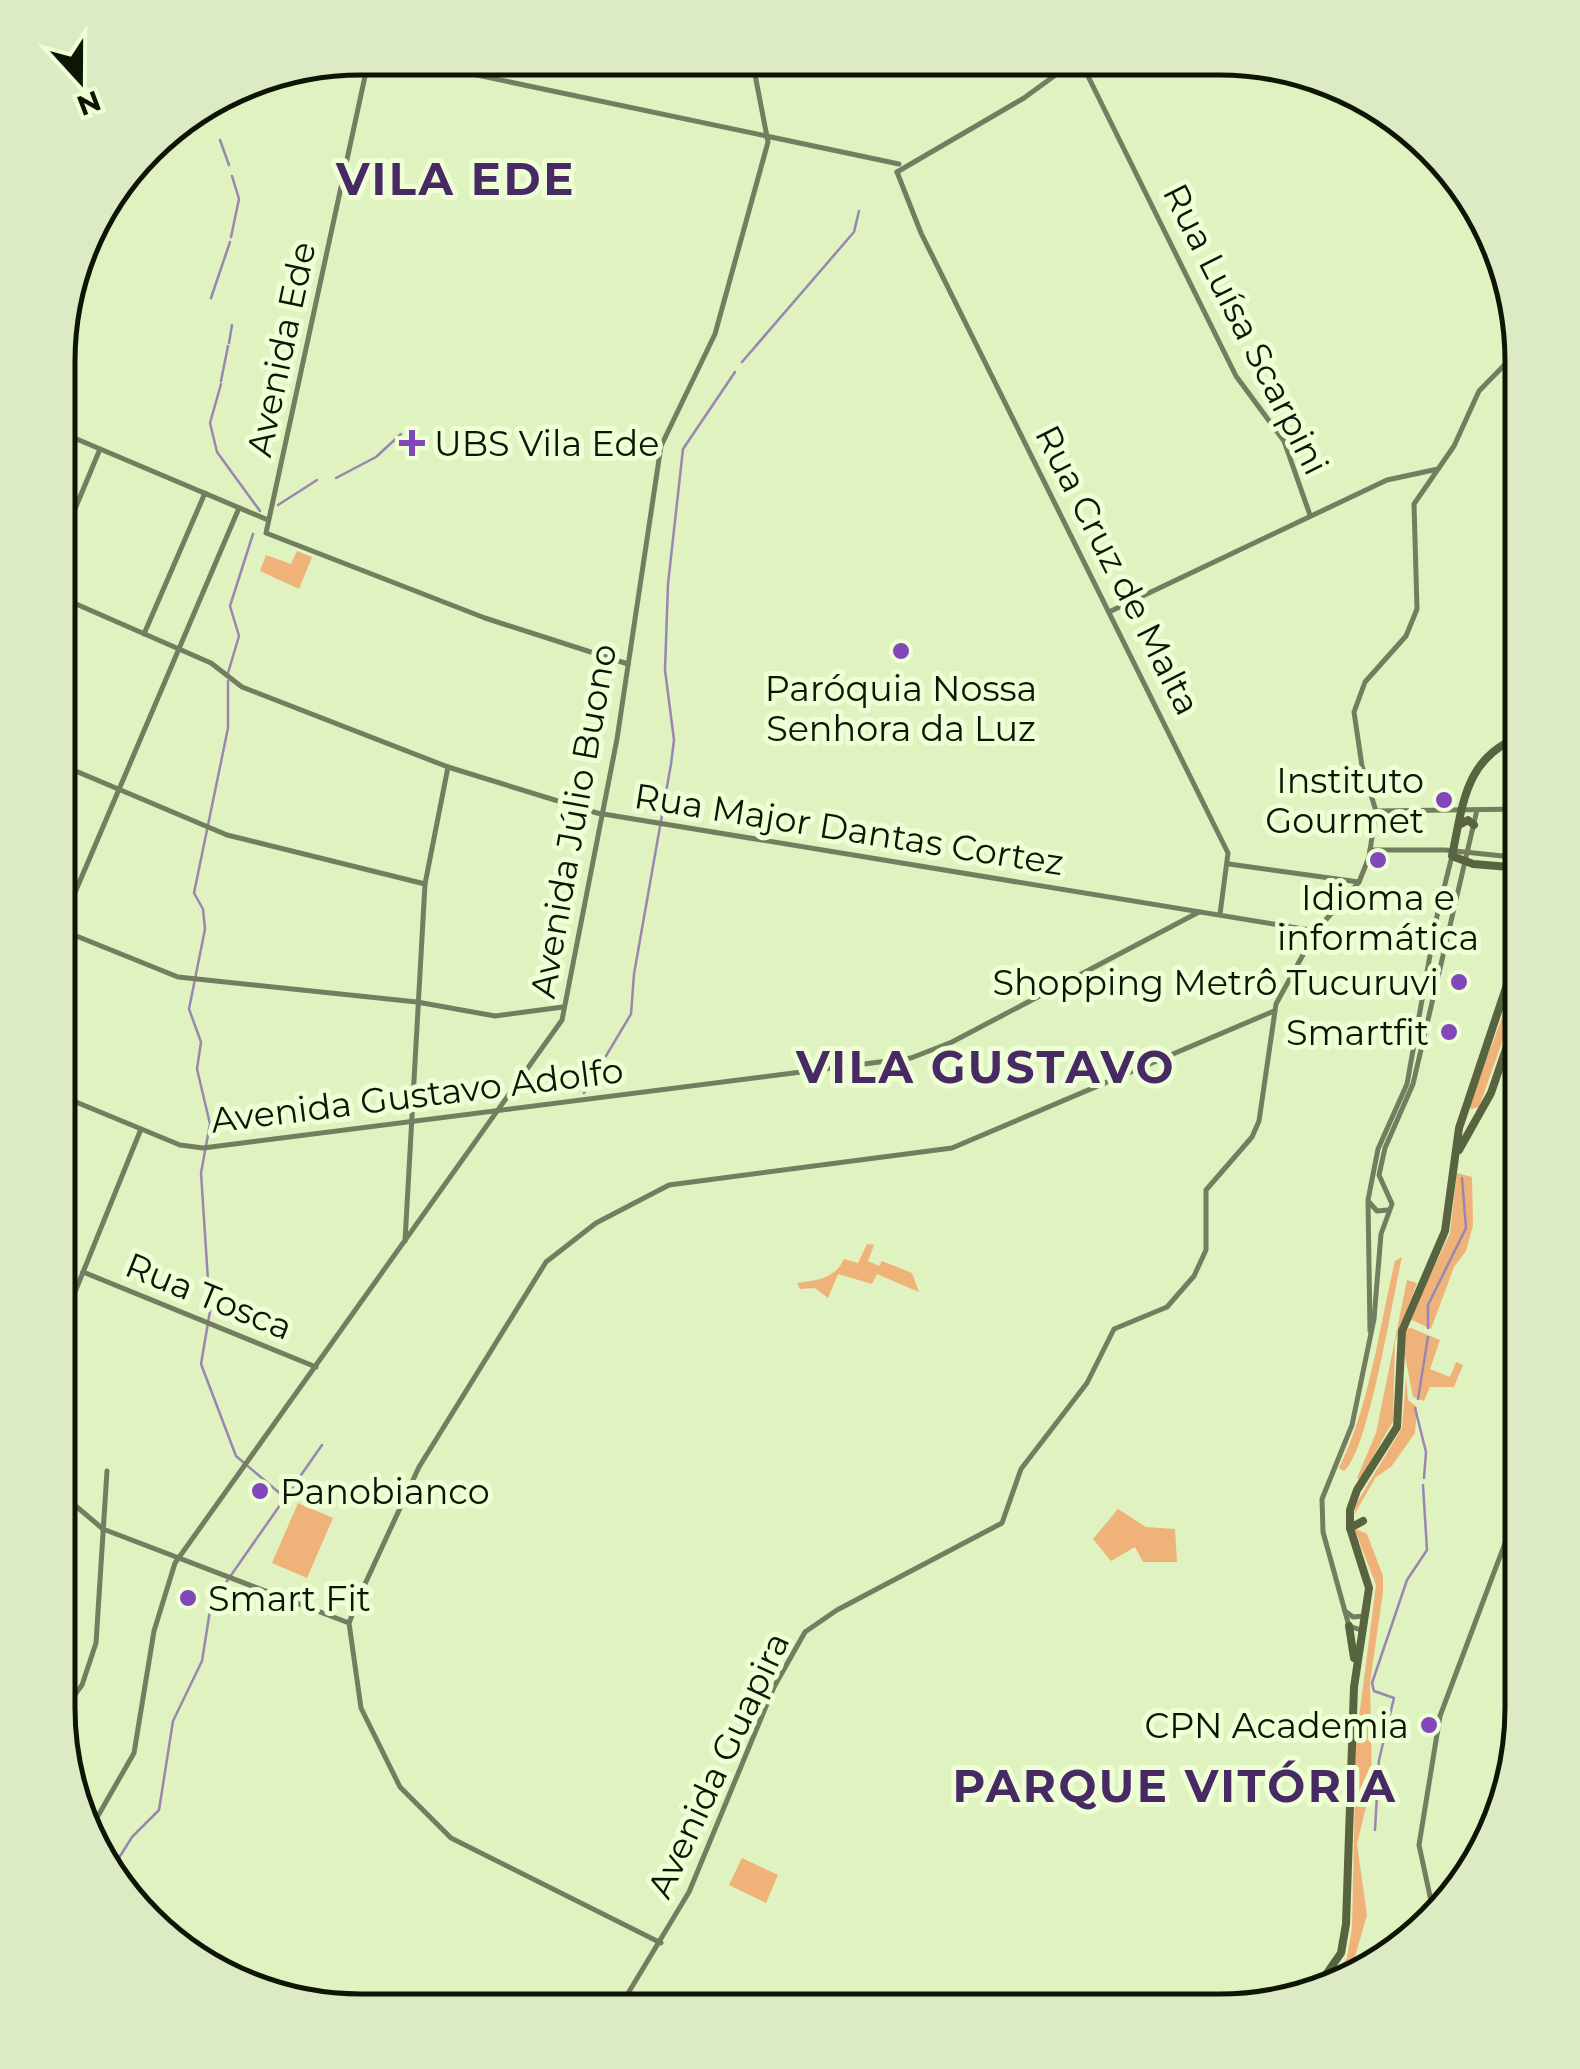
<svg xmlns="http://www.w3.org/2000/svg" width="1580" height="2069" viewBox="0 0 1580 2069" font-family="Montserrat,sans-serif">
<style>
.green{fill:#efb379}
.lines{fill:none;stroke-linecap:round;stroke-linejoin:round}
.stream{stroke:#9987af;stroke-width:2.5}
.secondary{stroke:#727e5f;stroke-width:5}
.primary{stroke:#57643f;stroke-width:8}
.poi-dot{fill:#8347bc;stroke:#eefed5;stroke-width:4}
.labels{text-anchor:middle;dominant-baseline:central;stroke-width:10;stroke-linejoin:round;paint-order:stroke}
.street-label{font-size:35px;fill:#0f1504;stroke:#eefed5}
.poi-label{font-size:35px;fill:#0f1504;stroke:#eefed5;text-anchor:end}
.district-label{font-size:45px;font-weight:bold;letter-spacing:2.5px;fill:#472a64;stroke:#eefed5}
.rim{fill:none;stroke:#0f1504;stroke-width:5}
</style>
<rect width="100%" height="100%" fill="#dff2bf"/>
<g class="green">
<path d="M297,551L312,557L299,589L260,571L266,555L291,564Z"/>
<path d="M1522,965V986L1479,1107L1471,1109L1469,1105Z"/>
<path d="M1457,1173L1472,1177L1473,1225L1466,1251L1454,1267L1431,1329L1410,1319L1450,1233Z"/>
<path d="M867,1244L874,1245L868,1261L879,1266L882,1261L912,1273L919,1292L877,1274L872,1284L838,1274L828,1298L815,1288L800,1289L797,1283C813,1280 834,1281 844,1259L858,1263Z"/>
<path d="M1402,1257C1393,1296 1368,1453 1344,1471L1339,1468C1370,1405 1379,1328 1395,1261Z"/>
<path d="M1407,1280L1417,1283L1395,1341L1393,1421L1360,1480L1357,1478L1376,1433Z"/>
<path d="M1411,1328L1440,1340L1430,1369L1450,1377L1456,1362L1463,1365L1454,1387H1430L1424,1401L1413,1397L1403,1346L1406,1329Z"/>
<path d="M1406,1377L1408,1400L1417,1407L1415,1433L1391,1467L1376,1477L1354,1515L1356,1504L1402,1428Z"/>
<path d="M298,1503L333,1518L307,1578L272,1563Z"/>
<path d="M1118,1509L1146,1527L1175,1529L1177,1562H1143L1135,1547L1111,1561L1093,1539Z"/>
<path d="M1354,1528L1367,1534L1383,1576V1592L1370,1683L1372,1782L1357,1844L1367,1915L1348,1981L1325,1987L1347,1958L1352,1928L1356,1741L1376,1585Z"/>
<path d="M742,1858L778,1875L766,1903L729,1885Z"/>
</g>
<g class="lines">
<g class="stream">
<path d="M220,140L229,165"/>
<path d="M231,237L239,199L232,176"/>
<path d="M211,298L230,242"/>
<path d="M229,343L232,325"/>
<path d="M742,362L854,232L859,211"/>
<path d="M221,381L228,346"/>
<path d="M221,384L210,423L217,452L260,511"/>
<path d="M336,478L376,457L401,434"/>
<path d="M278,505L317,480"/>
<path d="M228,673L239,636L230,606L253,534"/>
<path d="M228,681V728L194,893L203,909L205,929L189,1009L201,1042L197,1069L210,1124L201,1173L210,1311L201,1364L236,1456L283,1496"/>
<path d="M584,1093L631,1014L634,974L671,764L674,740L665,670L668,584L683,449L735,372"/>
<path d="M1428,1328V1305L1466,1228L1462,1178"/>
<path d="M1418,1399L1428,1337"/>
<path d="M1415,1408L1426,1452L1424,1478"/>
<path d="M1375,1830L1379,1760L1394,1698L1374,1691L1372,1683L1407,1580L1427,1550L1423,1485"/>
<path d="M112,1869L132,1837L159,1810L173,1721L202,1661L211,1604L322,1445"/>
</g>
<g class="secondary">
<path d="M369,58L266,533L485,618L628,664"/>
<path d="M396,58L899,164"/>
<path d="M1080,60L1236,376L1284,441L1310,515"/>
<path d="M897,172L921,233L1228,853L1220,914"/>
<path d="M897,172L1024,98L1076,60"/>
<path d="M60,432L268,520"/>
<path d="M60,545L100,449"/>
<path d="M60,597L211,663L242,687L448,767L597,813L1316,931"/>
<path d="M1111,611L1387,480L1438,469"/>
<path d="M144,634L205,493"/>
<path d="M59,764L227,835L425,884"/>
<path d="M1376,811L1522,809"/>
<path d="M1370,850H1445L1522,858"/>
<path d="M1229,864L1359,882"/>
<path d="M59,929L178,977L417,1002L495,1016L563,1007"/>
<path d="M59,930L239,508"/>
<path d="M59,1095L180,1145L203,1148L911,1058L952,1042L1199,912"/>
<path d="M1369,1202L1377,1211L1388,1210"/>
<path d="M405,1241L425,884L448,767"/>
<path d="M83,1272L316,1367"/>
<path d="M1370,1331L1368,1200L1378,1149L1407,1084L1437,916L1452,856"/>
<path d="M58,1334L141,1129"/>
<path d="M58,1491L103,1529L349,1623"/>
<path d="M1345,1611L1353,1617L1365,1616"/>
<path d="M1361,1630L1349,1626L1323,1532L1322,1499L1352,1425L1374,1319L1381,1234L1392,1204L1379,1175L1385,1148L1413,1084L1477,810"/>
<path d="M59,1716L82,1685L96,1643L107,1471"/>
<path d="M87,1835L134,1753L154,1631L175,1563L562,1020L617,739L661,446L715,334L768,142L752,59"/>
<path d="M1433,1910L1419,1845L1440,1716L1522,1498"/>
<path d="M661,1943L451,1838L400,1787L361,1708L349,1623L359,1597L419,1467L546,1262L596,1223L669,1185L952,1148L1274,1011"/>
<path d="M618,2010L689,1892L774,1687L805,1632L837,1610L1002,1523L1021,1469L1087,1383L1114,1329L1167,1307L1194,1276L1206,1250V1190L1252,1137L1259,1121L1276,1004L1316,931L1359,882L1369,857L1376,811L1362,766L1354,712L1365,682L1406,636L1417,609L1414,504L1454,446L1479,391L1520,349"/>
</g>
<g class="primary">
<path d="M1459,825L1468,820L1474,825"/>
<path d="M1522,868L1473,864L1452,856C1463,804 1465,756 1522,736"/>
<path d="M1459,1150L1491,1093L1522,1002"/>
<path d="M1350,1528L1363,1521"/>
<path d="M1349,1626L1354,1658"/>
<path d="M1316,1989L1341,1953L1346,1924L1354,1687L1369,1588L1350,1528V1510L1357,1490L1397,1427L1402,1331L1445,1231L1459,1128L1522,940"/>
</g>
</g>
<g class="poi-dot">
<path d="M407 428h10v10h10v10h-10v10h-10v-10h-10v-10h10z"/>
<circle cx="901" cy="651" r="10"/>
<circle cx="1444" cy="800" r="10"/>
<circle cx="1378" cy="860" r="10"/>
<circle cx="1459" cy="982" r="10"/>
<circle cx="1449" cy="1032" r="10"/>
<circle cx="260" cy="1491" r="10"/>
<circle cx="188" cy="1598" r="10"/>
<circle cx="1429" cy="1725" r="10"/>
</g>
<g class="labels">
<g class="street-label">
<text transform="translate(1246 329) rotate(63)">Rua Luísa Scarpini</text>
<text transform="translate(281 349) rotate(-78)">Avenida Ede</text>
<text transform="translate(1118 570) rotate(63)">Rua Cruz de Malta</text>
<text transform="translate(573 821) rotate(-80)">Avenida Júlio Buono</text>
<text transform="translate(849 829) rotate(9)">Rua Major Dantas Cortez</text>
<text transform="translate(417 1095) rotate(-7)">Avenida Gustavo Adolfo</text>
<text transform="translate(209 1296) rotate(22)">Rua Tosca</text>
<text transform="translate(718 1765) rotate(-65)">Avenida Guapira</text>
</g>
<g class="poi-label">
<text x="434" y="443" text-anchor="start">UBS Vila Ede</text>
<text x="901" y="688" text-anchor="middle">Paróquia Nossa<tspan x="901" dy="40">Senhora da Luz</tspan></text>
<text x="1424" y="780">Instituto<tspan x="1424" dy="40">Gourmet</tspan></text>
<text x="1378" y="897" text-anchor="middle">Idioma e<tspan x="1378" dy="40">informática</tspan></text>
<text x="1439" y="982">Shopping Metrô Tucuruvi</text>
<text x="1429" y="1032">Smartfit</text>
<text x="280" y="1491" text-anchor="start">Panobianco</text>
<text x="208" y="1598" text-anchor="start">Smart Fit</text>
<text x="1409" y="1725">CPN Academia</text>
</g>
<g class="district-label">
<text x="456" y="178">VILA EDE</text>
<text x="986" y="1066">VILA GUSTAVO</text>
<text x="1175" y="1785">PARQUE VITÓRIA</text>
</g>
</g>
<path d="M0 0H1580V2069H0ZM361 75H1219A286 286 0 0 1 1505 361V1708A286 286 0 0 1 1219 1994H361A286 286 0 0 1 75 1708V361A286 286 0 0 1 361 75Z" fill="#dcebc4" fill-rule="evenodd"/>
<path class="rim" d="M361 75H1219A286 286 0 0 1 1505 361V1708A286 286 0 0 1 1219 1994H361A286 286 0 0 1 75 1708V361A286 286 0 0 1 361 75Z"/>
<g transform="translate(80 80) rotate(159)" stroke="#eefed5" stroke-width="8" paint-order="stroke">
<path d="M0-8L18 38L0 25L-18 38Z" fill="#0f1504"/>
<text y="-15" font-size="28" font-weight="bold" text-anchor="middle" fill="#0f1504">N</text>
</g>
</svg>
